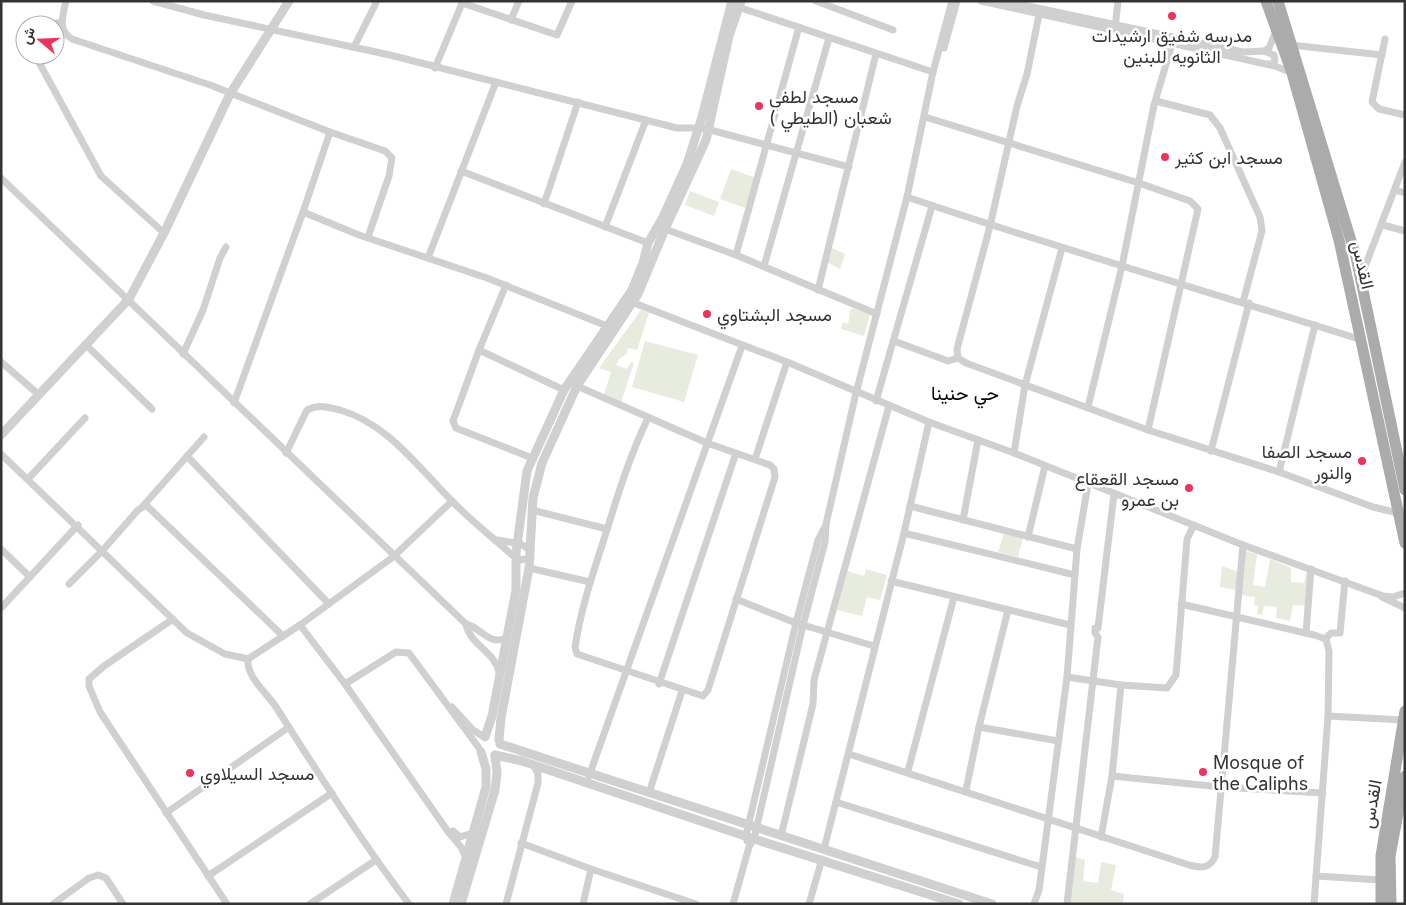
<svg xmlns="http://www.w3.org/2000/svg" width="1406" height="905" viewBox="0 0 1406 905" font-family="Inter,Vazirmatn,sans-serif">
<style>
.green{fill:#e8ecde}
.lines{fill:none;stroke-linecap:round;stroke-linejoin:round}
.minor{stroke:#d0d0d0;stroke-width:7}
.tertiary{stroke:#d0d0d0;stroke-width:9}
.primary{stroke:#ababab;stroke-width:11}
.poi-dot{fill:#eb335b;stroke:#fff;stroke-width:2}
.labels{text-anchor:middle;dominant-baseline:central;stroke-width:5;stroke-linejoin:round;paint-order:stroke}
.poi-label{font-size:18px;fill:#333;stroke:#fff;text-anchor:start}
.street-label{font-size:18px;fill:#333;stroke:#fff}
.neighbourhood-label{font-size:19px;fill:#000;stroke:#fff}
</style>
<rect width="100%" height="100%" fill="#fff"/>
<g class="green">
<path d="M731,169L756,178L745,208L720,199Z"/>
<path d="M690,191L719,202L714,216L685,205Z"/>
<path d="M832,248L845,254L840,269L827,262Z"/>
<path d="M851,308L870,314L864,336L841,329L843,322L848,324Z"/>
<path d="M641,310L649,313L637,350L628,348L627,354L620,358L616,365L627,369L631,362L634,363L621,402L604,395L611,372L599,368Z"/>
<path d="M645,341L698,355L684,402L632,387Z"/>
<path d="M1004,533L1023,538L1018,557L998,552Z"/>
<path d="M1244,550L1257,554L1253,585L1265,587L1270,559L1291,568V582L1304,583L1306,573L1310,575L1308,606L1293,605L1290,621L1276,618L1277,607L1264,606L1262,615L1257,614L1258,606L1254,605L1255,597L1240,595Z"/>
<path d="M1222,566L1239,572L1236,590L1220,587Z"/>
<path d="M866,569L887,575L880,600L867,597L862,616L837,610L847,571L864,576Z"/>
<path d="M1074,857L1085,860L1083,881L1098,883L1101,862L1116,865L1111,890L1124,894L1123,904H1069Z"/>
</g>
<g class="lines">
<g class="minor">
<path d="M66,1C63,16 57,30 72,39L210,85L330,132L303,212L359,235L487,278L607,326"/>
<path d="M153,1L204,15L390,55L677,128H703L849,167"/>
<path d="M816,1L893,30"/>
<path d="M981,1L1275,66L1292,73"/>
<path d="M1005,1L1243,52L1264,51L1274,55L1275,60L1272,64H1268"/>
<path d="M462,3L557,35L572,1"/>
<path d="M738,7L933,72"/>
<path d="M1040,10L1027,74L1017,106L990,226L957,349L958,358L966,363L1148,430L1279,472L1373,507L1398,513"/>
<path d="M511,20L519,1"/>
<path d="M47,25L62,22"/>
<path d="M1115,29L1118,1"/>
<path d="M1385,39L1372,102L1379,109L1405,115"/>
<path d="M1291,45L1382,55"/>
<path d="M354,47L377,1"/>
<path d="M944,48L957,1"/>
<path d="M1264,51L1269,48L1276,31"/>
<path d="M35,55L101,176L164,233"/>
<path d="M435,68L463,1"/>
<path d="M1156,101L1210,115L1220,128L1260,217L1262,231L1243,302"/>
<path d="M925,117L1139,183L1190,201L1198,209L1148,430"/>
<path d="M330,132L385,151L392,158L389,176L368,237"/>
<path d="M461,171L648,243"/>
<path d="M1,178L466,624C482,628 488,646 507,638"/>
<path d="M1395,190L1405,193"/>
<path d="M907,197C1057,248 1210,292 1362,340"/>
<path d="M544,204L578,102"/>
<path d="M1383,225L1405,231"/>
<path d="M605,227L646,120"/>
<path d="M665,229L736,255L877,314"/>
<path d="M736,255L799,27"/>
<path d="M428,258L496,82"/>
<path d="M764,266L829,38"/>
<path d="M1361,277L1405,162"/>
<path d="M506,285L479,350L453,421L456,428L532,458"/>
<path d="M818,290L876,54"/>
<path d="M634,303L787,362L929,422L1014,453L1243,545L1383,596L1393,597L1405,593"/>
<path d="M894,341L948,361L958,358"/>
<path d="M85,344L152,409"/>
<path d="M479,350L564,390"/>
<path d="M183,354L203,310L220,258L226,247"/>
<path d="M1,362L38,394"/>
<path d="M577,386L707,443L770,465L774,469L775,477L708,690L703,696L577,654L575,647C581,608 594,570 606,533C618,494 630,455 648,418"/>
<path d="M876,401L932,206"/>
<path d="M234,403L303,212"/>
<path d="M1088,407L1122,266L1154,105L1172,44"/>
<path d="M1211,451L1249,303"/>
<path d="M286,453L307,410C319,404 327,407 340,410C388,424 417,466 451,500C469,519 491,536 511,554L520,560L531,558"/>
<path d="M1014,453L1025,385L1062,248"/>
<path d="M1,454L187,633L225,654L248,659L300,625L393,557L452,501"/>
<path d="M187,456L329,604"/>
<path d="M755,459L787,362"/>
<path d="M1279,472L1315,325"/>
<path d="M28,479L85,418"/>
<path d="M143,506L204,437"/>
<path d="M910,506L1077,549"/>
<path d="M532,510L607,529"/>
<path d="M963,520L978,440"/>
<path d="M904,533L1075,575"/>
<path d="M1028,537L1045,466"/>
<path d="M498,540L521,544L531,551"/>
<path d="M1,549L30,577"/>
<path d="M529,568L590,582"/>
<path d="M891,581L1070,625"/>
<path d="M69,584L103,550L138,510L146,505L283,636"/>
<path d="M1382,597L1405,608"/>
<path d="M736,599L796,623L874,646"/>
<path d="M1181,604L1314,635L1326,639L1329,651L1328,716L1314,904"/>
<path d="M1,608L78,525"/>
<path d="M173,619L104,666L89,679V686L100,712L227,904"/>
<path d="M466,624C469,644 495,652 499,672"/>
<path d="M300,625L345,684L449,833L461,847L466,858"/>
<path d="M1306,633L1311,569"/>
<path d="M1325,639L1331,633H1340L1345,581"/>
<path d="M248,659C246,677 267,693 276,707C319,774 361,841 409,904"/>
<path d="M1067,677L1121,685L1167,688L1176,675L1187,539L1194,525"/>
<path d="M345,684L396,652L409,653L479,748"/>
<path d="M659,684L736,453"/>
<path d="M452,707L473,730L484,737"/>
<path d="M1328,716L1403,720"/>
<path d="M979,727L1058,741"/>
<path d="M849,754L1189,865C1201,868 1209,869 1215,857L1243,545"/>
<path d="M908,771L954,597"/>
<path d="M589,776L742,346"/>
<path d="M1112,776L1221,787L1323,793"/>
<path d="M966,790L979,727L1008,610"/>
<path d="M649,793L682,691"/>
<path d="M836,802L1041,867"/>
<path d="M166,813L289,727"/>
<path d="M453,831L460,837L473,833"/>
<path d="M781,836L813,704L814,680L889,406"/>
<path d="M1101,837L1112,776L1121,685"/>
<path d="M747,841L746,835L796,623L818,540L825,527"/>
<path d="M521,843L591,869L696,904"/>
<path d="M824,849L904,533L929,422"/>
<path d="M208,876L332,793"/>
<path d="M1316,876L1380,880"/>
<path d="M53,904L89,878L98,875L106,878L123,904"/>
<path d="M310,904L376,860"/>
<path d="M506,904L538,783V774L534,765"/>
<path d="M583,904L591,869"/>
<path d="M733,904L749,847L754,839L803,625L825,542L826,524L856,393L907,197L933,72L952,1"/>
<path d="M809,904L822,859"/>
<path d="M1034,904L1039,890L1067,677L1077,549L1088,484"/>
<path d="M1067,904L1098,637L1095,633V628H1098L1114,494"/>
</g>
<g class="tertiary">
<path d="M1,435L129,299L164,233L230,94L289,1"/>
<path d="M485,737L492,716L516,590V553L527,471L564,390L632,290L643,263L648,243L662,219L687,164L702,117L732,1"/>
<path d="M499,740L501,718L529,568L533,498L542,463L577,386L638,294L665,229L706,140L729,36L741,1"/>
<path d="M500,744L992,904"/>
<path d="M495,755L522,761L754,839L959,904"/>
<path d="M453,904L486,787V769L481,752"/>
<path d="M461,904L495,790L497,773L495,755"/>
</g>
<g class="primary">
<path d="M1266,1L1292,73L1339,240L1405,543"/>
<path d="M1278,1L1356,257L1405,490"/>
<path d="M1381,904V856L1405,711"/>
<path d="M1391,904L1390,856L1405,776"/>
</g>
</g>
<g class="poi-dot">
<circle cx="1172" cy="16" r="5"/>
<circle cx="759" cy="106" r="5"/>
<circle cx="1165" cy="157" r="5"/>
<circle cx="707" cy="314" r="5"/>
<circle cx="1362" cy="461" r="5"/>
<circle cx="1189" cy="488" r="5"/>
<circle cx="1203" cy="772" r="5"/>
<circle cx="190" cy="773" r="5"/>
</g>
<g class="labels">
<g class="poi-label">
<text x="1172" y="35" text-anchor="middle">مدرسه شفيق ارشيدات<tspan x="1172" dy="21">الثانويه للبنين</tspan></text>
<text x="769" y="96">مسجد لطفي<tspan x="769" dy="21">شعبان (الطيطي )</tspan></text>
<text x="1175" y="157">مسجد ابن كثير</text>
<text x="717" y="314">مسجد البشتاوي</text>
<text x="1352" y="451" text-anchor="end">مسجد الصفا<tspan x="1352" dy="21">والنور</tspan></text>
<text x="1179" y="478" text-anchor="end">مسجد القعقاع<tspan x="1179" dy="21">بن عمرو</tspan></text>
<text x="1213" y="762">Mosque of<tspan x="1213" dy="21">the Caliphs</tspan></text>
<text x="200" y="773">مسجد السيلاوي</text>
</g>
<g class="street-label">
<text transform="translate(1363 265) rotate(77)">القدس</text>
<text transform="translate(1371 804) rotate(-80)">القدس</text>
</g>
<g class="neighbourhood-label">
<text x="965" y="393">حي حنينا</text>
</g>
</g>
<rect width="1406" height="905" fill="none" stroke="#333333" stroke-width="5"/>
<g transform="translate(40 40) rotate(289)"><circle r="24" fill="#ffffff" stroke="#adadad"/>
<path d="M0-4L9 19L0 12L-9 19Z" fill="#eb335b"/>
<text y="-8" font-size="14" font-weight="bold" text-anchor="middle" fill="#333333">ش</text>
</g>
</svg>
